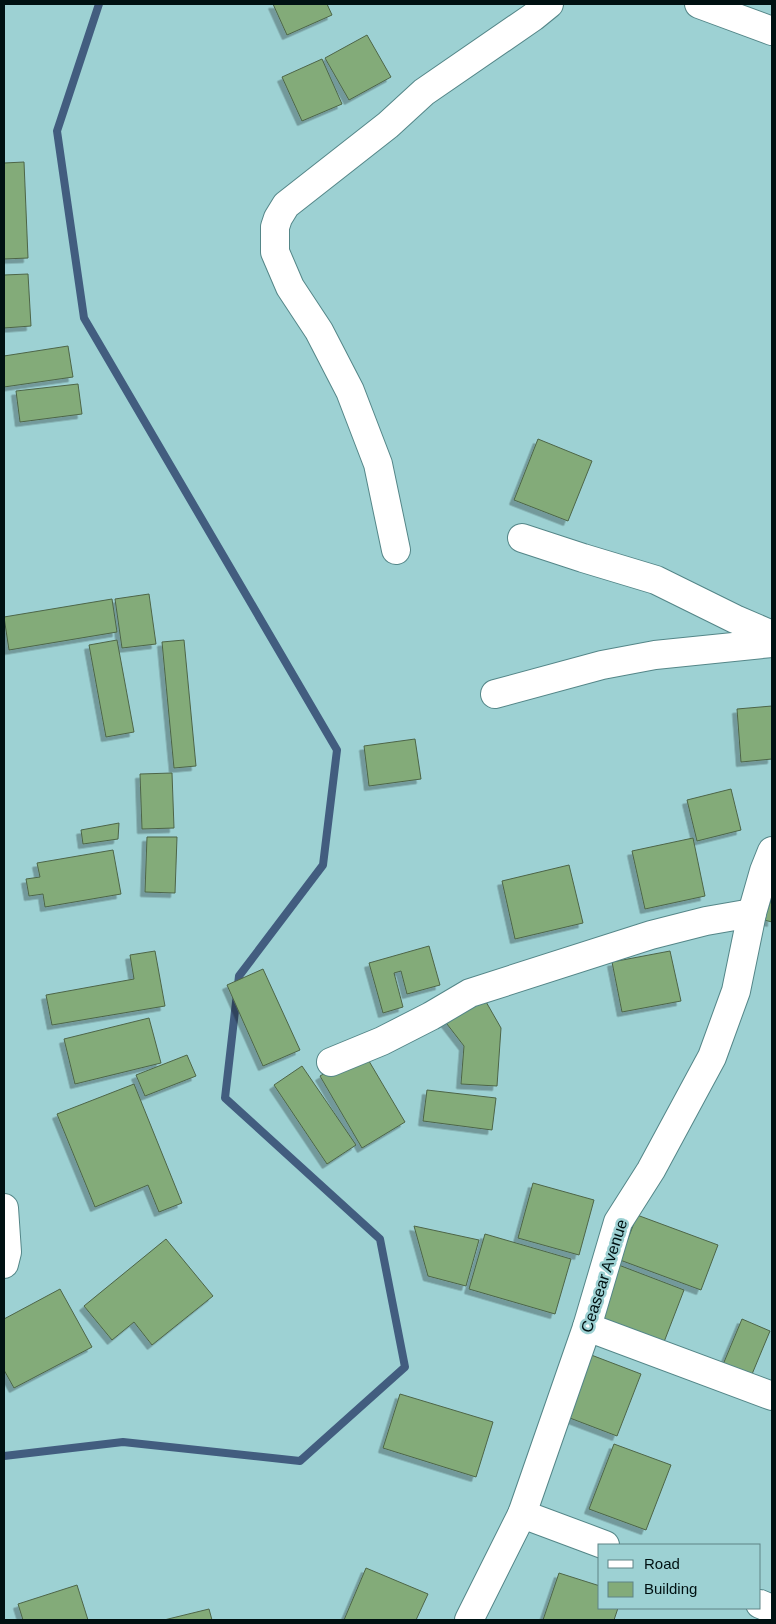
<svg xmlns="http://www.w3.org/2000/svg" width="776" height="1624" viewBox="0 0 776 1624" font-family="Helvetica,sans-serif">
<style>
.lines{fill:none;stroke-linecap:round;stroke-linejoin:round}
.stream{stroke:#425d7f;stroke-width:8}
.building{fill:#83ab79;stroke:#4d6548;filter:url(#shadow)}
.street-casing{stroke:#548688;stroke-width:30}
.street{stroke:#fff;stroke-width:28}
.labels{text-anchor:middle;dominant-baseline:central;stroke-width:5;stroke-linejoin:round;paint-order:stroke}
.street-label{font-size:16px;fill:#001112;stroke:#9dd1d3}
</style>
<defs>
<filter id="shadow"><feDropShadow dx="-4.5" dy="4.5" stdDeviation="0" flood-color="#0004"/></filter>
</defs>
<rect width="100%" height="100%" fill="#9dd1d3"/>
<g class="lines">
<path class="stream" d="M4,1456L123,1442L300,1461L405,1367L380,1239L225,1098L239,976L323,865L337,750L84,318L57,131L99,4"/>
</g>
<g class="building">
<path d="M273,4H327L332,15L287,35Z"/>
<path d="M367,35L391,77L349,100L325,58Z"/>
<path d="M322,59L342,104L302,121L282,77Z"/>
<path d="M24,162L28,258L4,259V163Z"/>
<path d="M28,274L31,326L4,328V275Z"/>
<path d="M68,346L73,377L4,387V356Z"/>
<path d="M78,384L82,414L20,422L16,391Z"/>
<path d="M538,439L592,461L568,521L514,500Z"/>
<path d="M149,594L156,644L122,648L115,599Z"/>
<path d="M112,599L117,632L9,650L4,617Z"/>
<path d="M117,640L134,732L106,737L89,645Z"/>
<path d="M184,640L196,766L174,768L162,642Z"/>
<path d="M772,706V759L741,762L737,709Z"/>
<path d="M415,739L421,779L369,786L364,746Z"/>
<path d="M172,773L174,828L142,829L140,774Z"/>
<path d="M731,789L741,830L697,841L687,800Z"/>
<path d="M119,823L118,839L83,844L81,830Z"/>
<path d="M147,837H177L175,893L145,892Z"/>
<path d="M693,838L705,896L645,909L632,851Z"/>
<path d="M113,850L121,894L45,907L43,894L29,896L26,879L40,877L37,863Z"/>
<path d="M569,865L583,923L515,939L502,881Z"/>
<path d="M772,897V922L764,920Z"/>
<path d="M429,946L440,985L407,994L401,971L394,973L403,1007L383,1013L369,963Z"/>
<path d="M155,951L165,1006L52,1025L46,995L134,979L130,955Z"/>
<path d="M670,951L681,1001L622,1012L612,962Z"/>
<path d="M263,969L300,1050L263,1066L227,985Z"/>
<path d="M481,993L501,1028L497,1086L461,1084L464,1046L440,1015Z"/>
<path d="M149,1018L161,1063L75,1084L64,1039Z"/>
<path d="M363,1051L405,1122L362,1148L320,1076Z"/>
<path d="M187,1055L196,1076L145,1096L136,1075Z"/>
<path d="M302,1066L356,1145L327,1164L274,1085Z"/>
<path d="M134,1084L182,1203L159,1212L148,1185L95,1207L57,1114Z"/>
<path d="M427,1090L496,1098L492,1130L423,1121Z"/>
<path d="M533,1183L594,1200L579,1255L518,1238Z"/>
<path d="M637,1215L718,1245L701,1290L620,1260Z"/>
<path d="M414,1226L479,1240L466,1286L428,1276Z"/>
<path d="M485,1234L571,1259L555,1314L469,1289Z"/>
<path d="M166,1239L213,1296L152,1345L134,1322L112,1340L84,1306Z"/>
<path d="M616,1264L684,1290L664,1342L597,1316Z"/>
<path d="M60,1289L92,1347L14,1388L4,1370V1319Z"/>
<path d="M742,1319L770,1331L750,1379L722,1367Z"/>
<path d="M586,1353L641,1374L617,1436L562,1415Z"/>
<path d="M400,1394L493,1422L476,1477L383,1448Z"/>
<path d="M614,1444L671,1465L646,1530L589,1509Z"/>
<path d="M366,1568L428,1594L416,1620H344Z"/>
<path d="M559,1573L600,1586V1608H618L614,1620H543Z"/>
<path d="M77,1585L88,1620H23L18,1604Z"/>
<path d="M209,1609L212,1620H164Z"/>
</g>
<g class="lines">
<g class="street-casing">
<g id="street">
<path d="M699,4L772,31"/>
<path d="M522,538L583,558L656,580L735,619L772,635"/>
<path d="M396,550L378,464L350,391L319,331L290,287L275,252V227L278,218L286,205L388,125L424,92L533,17L549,4"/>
<path d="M495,694L602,665L655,655L772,643"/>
<path d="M331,1062L382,1041L431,1016L470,993L651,935L706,921L752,913"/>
<path d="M4,1208L7,1252L4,1264"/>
<path d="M587,1327L772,1396"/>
<path d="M522,1514L605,1545"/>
<path d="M760,1604L772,1609"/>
<path d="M469,1620L522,1514L587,1327L618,1222L651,1170L712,1057L736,991L752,913L764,871L772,851"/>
</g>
</g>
<use href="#street" class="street"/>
</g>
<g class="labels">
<g class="street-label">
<text transform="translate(604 1276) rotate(-72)">Ceasear Avenue</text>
</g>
</g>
<rect width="776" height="1624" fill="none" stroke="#001112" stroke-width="10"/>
<rect x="598" y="1544" width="162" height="65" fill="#9dd1d3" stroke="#5e8486"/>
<rect x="608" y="1560" width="25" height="8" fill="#ffffff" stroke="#5e8486"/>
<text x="644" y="1569" font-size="15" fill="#001112">Road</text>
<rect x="608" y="1582" width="25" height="15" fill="#83ab79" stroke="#5e8486"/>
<text x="644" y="1594" font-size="15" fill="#001112">Building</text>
</svg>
